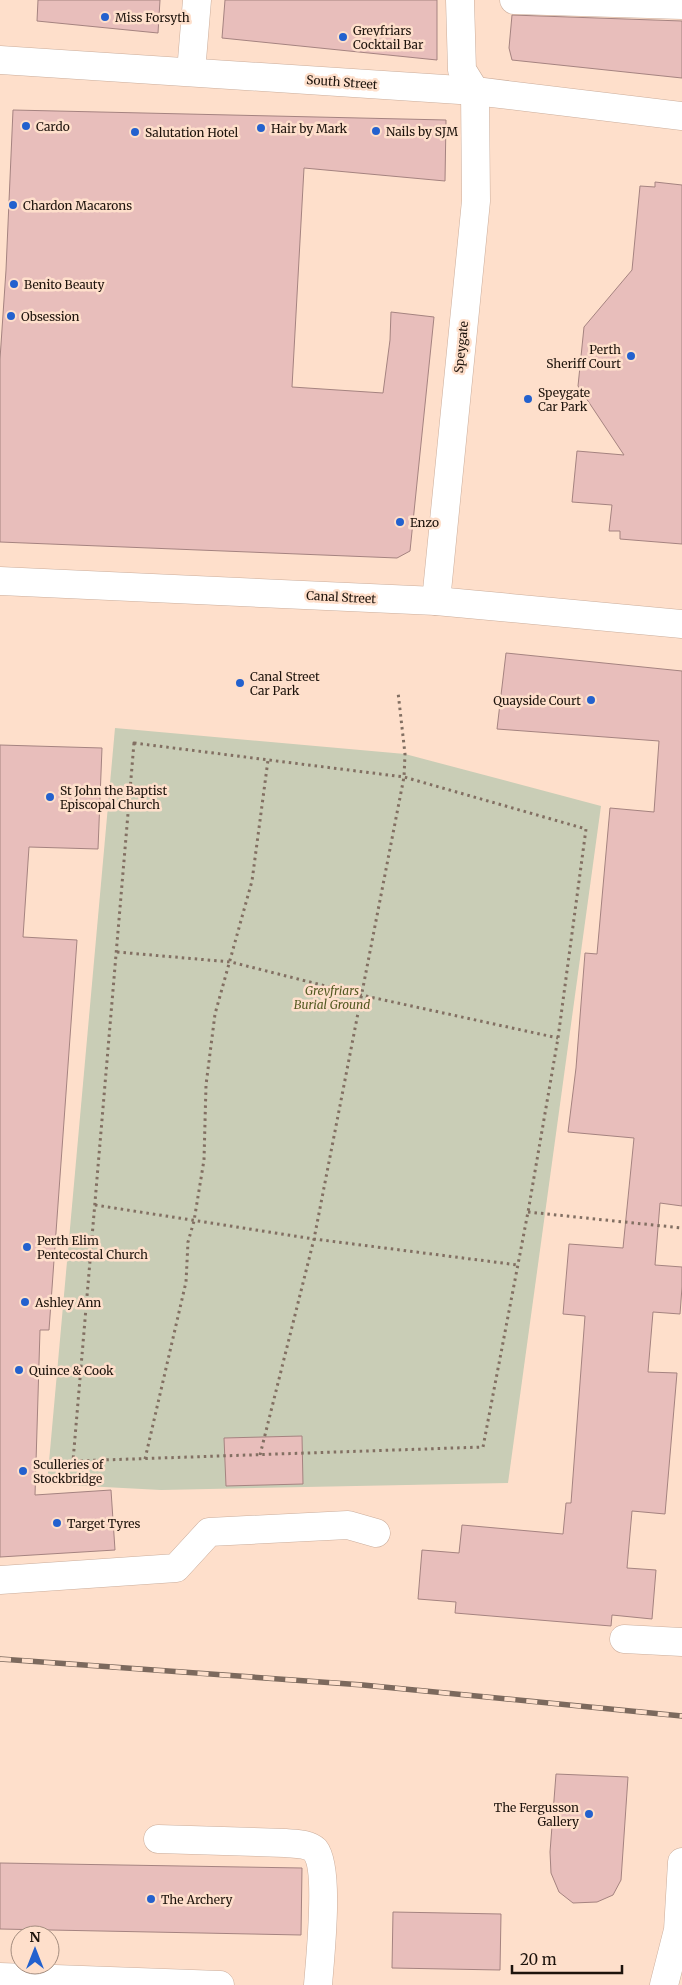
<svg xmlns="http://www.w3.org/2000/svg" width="682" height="1985" viewBox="0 0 682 1985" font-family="Merriweather,serif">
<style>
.green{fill:#c9cdb6}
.building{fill:#e8bebb;stroke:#a58380}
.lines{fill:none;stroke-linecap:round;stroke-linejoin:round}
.minor-casing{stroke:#cbad9b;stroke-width:29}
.major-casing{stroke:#cbad9b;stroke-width:29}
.path{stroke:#826f62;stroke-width:3;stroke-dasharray:2.5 4;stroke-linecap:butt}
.minor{stroke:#fff;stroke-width:28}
.major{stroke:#fff;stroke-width:28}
.rail-casing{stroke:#7c695d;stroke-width:5.5}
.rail{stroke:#fedfcb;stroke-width:4;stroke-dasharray:11;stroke-linecap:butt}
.poi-dot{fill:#2361ce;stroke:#fedfcb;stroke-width:2}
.labels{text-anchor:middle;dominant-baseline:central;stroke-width:5;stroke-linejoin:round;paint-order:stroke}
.poi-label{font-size:12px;fill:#1d130c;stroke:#fedfcb;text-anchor:start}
.street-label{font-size:12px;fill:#1d130c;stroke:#fedfcb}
.park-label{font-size:12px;font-style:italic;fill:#545a22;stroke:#fedfcb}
</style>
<rect width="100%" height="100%" fill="#fedfcb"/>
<path class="green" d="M115,728L405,754L601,806L508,1483L161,1490L47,1484Z"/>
<g class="building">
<path d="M38,0H160L158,33L37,21Z"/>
<path d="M225,0H437V60L222,38Z"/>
<path d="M512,15L682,21V78L512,60L509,48Z"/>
<path d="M13,110L446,120L445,181L304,168L292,387L383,393L390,340L391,312L434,317L410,551L397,558L0,542V359L6,270Z"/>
<path d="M655,182L682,185V544L620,539V531H609L612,505L572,502L577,451L624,455L578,386L584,327L632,270L640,186L655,187Z"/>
<path d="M506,653L682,671V1206L660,1203L655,1265L682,1267V1287L680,1314L653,1312L648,1372L677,1373L665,1514L632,1511L627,1568L656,1570L652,1619L612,1615L611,1626L455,1613L456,1602L418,1599L422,1550L459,1553L462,1525L563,1534L566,1503H571L585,1316L563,1314L569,1244L623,1248L634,1138L568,1132L576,1068L585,953L597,954L610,808L654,812L659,741L497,729Z"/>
<path d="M0,745L102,748L98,849L29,847L23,937L77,940L49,1330H40L35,1495L111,1490L115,1550L0,1557Z"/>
<path d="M302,1436L303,1484L226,1486L224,1438Z"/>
<path d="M556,1774L628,1777L621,1880L613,1895L597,1902L573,1903L559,1892L551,1873L550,1852Z"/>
<path d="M0,1863L302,1868L301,1935L0,1929Z"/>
<path d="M393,1912L501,1914L500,1970L392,1968Z"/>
</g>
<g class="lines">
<g class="minor-casing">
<g id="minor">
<path d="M514,0L682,5"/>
<path d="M0,60L475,91L682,116"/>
<path d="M191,72L197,0"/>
<path d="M0,581L436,601L682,624"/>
<path d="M436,601L476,201L475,91L462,70L460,0"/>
<path d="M0,1580L176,1568L209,1532L348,1525L376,1533"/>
<path d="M624,1639L682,1642"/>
<path d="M158,1839L285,1843C294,1844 308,1843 315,1850C330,1868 320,1959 318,1985"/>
</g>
</g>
<g class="major-casing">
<g id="major">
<path d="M0,1977L220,1985"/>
<path d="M664,1985L678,1930L682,1862"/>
</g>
</g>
<g class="path">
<path d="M134,743L404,777L586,829L558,1038L528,1212L483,1447L73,1461Z"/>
<path d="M117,952L231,962L361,995L558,1038"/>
<path d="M95,1205L314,1239L518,1265"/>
<path d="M528,1212L682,1228"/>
<path d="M260,1455L314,1239L404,777L405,754L398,692"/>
<path d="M145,1459L186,1282L188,1242L194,1221L204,1160L206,1085L215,1014L252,881L268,760"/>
</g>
<use href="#minor" class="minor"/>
<use href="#major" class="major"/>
<g class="rail-casing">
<path id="rail" d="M0,1659L363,1685L682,1716"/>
</g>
<use href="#rail" class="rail"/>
</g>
<g class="poi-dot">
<circle cx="105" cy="17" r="5"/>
<circle cx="343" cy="37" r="5"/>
<circle cx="26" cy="126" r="5"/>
<circle cx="261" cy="128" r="5"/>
<circle cx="376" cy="131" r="5"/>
<circle cx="135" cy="132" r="5"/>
<circle cx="13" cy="205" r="5"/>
<circle cx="14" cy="284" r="5"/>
<circle cx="11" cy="316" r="5"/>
<circle cx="631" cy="356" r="5"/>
<circle cx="528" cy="399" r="5"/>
<circle cx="400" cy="522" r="5"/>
<circle cx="240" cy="683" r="5"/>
<circle cx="591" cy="700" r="5"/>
<circle cx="50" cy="797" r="5"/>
<circle cx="27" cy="1247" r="5"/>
<circle cx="25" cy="1302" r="5"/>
<circle cx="19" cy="1370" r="5"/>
<circle cx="23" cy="1471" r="5"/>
<circle cx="57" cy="1523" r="5"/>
<circle cx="589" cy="1814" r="5"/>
<circle cx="151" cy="1899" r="5"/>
</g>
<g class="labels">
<g class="poi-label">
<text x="115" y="17">Miss Forsyth</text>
<text x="353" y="30">Greyfriars<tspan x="353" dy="14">Cocktail Bar</tspan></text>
<text x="36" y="126">Cardo</text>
<text x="271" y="128">Hair by Mark</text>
<text x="386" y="131">Nails by SJM</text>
<text x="145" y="132">Salutation Hotel</text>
<text x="23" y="205">Chardon Macarons</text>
<text x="24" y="284">Benito Beauty</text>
<text x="21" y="316">Obsession</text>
<text x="621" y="349" text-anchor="end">Perth<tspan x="621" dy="14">Sheriff Court</tspan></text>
<text x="538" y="392">Speygate<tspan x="538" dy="14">Car Park</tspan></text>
<text x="410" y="522">Enzo</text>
<text x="250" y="676">Canal Street<tspan x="250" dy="14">Car Park</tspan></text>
<text x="581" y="700" text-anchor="end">Quayside Court</text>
<text x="60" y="790">St John the Baptist<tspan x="60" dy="14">Episcopal Church</tspan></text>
<text x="37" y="1240">Perth Elim<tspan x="37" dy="14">Pentecostal Church</tspan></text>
<text x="35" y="1302">Ashley Ann</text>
<text x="29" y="1370">Quince &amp; Cook</text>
<text x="33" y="1464">Sculleries of<tspan x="33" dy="14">Stockbridge</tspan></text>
<text x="67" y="1523">Target Tyres</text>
<text x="579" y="1807" text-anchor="end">The Fergusson<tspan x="579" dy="14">Gallery</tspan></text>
<text x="161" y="1899">The Archery</text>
</g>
<g class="street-label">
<text transform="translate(342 82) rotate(4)">South Street</text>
<text transform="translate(461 347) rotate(-84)">Speygate</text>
<text transform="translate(341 597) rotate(3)">Canal Street</text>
</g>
<g class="park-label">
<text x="332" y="990">Greyfriars<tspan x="332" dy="14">Burial Ground</tspan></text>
</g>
</g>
<g transform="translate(35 1950)"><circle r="24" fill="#fedfcb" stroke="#a48d7f"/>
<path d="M0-4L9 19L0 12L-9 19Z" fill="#2361ce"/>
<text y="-8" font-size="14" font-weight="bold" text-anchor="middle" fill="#1d130c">N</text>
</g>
<path d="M512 1965v8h110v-8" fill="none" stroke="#1d130c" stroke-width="2.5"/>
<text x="520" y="1965" font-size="15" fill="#1d130c" stroke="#fedfcb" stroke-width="4" paint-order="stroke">20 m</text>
</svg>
